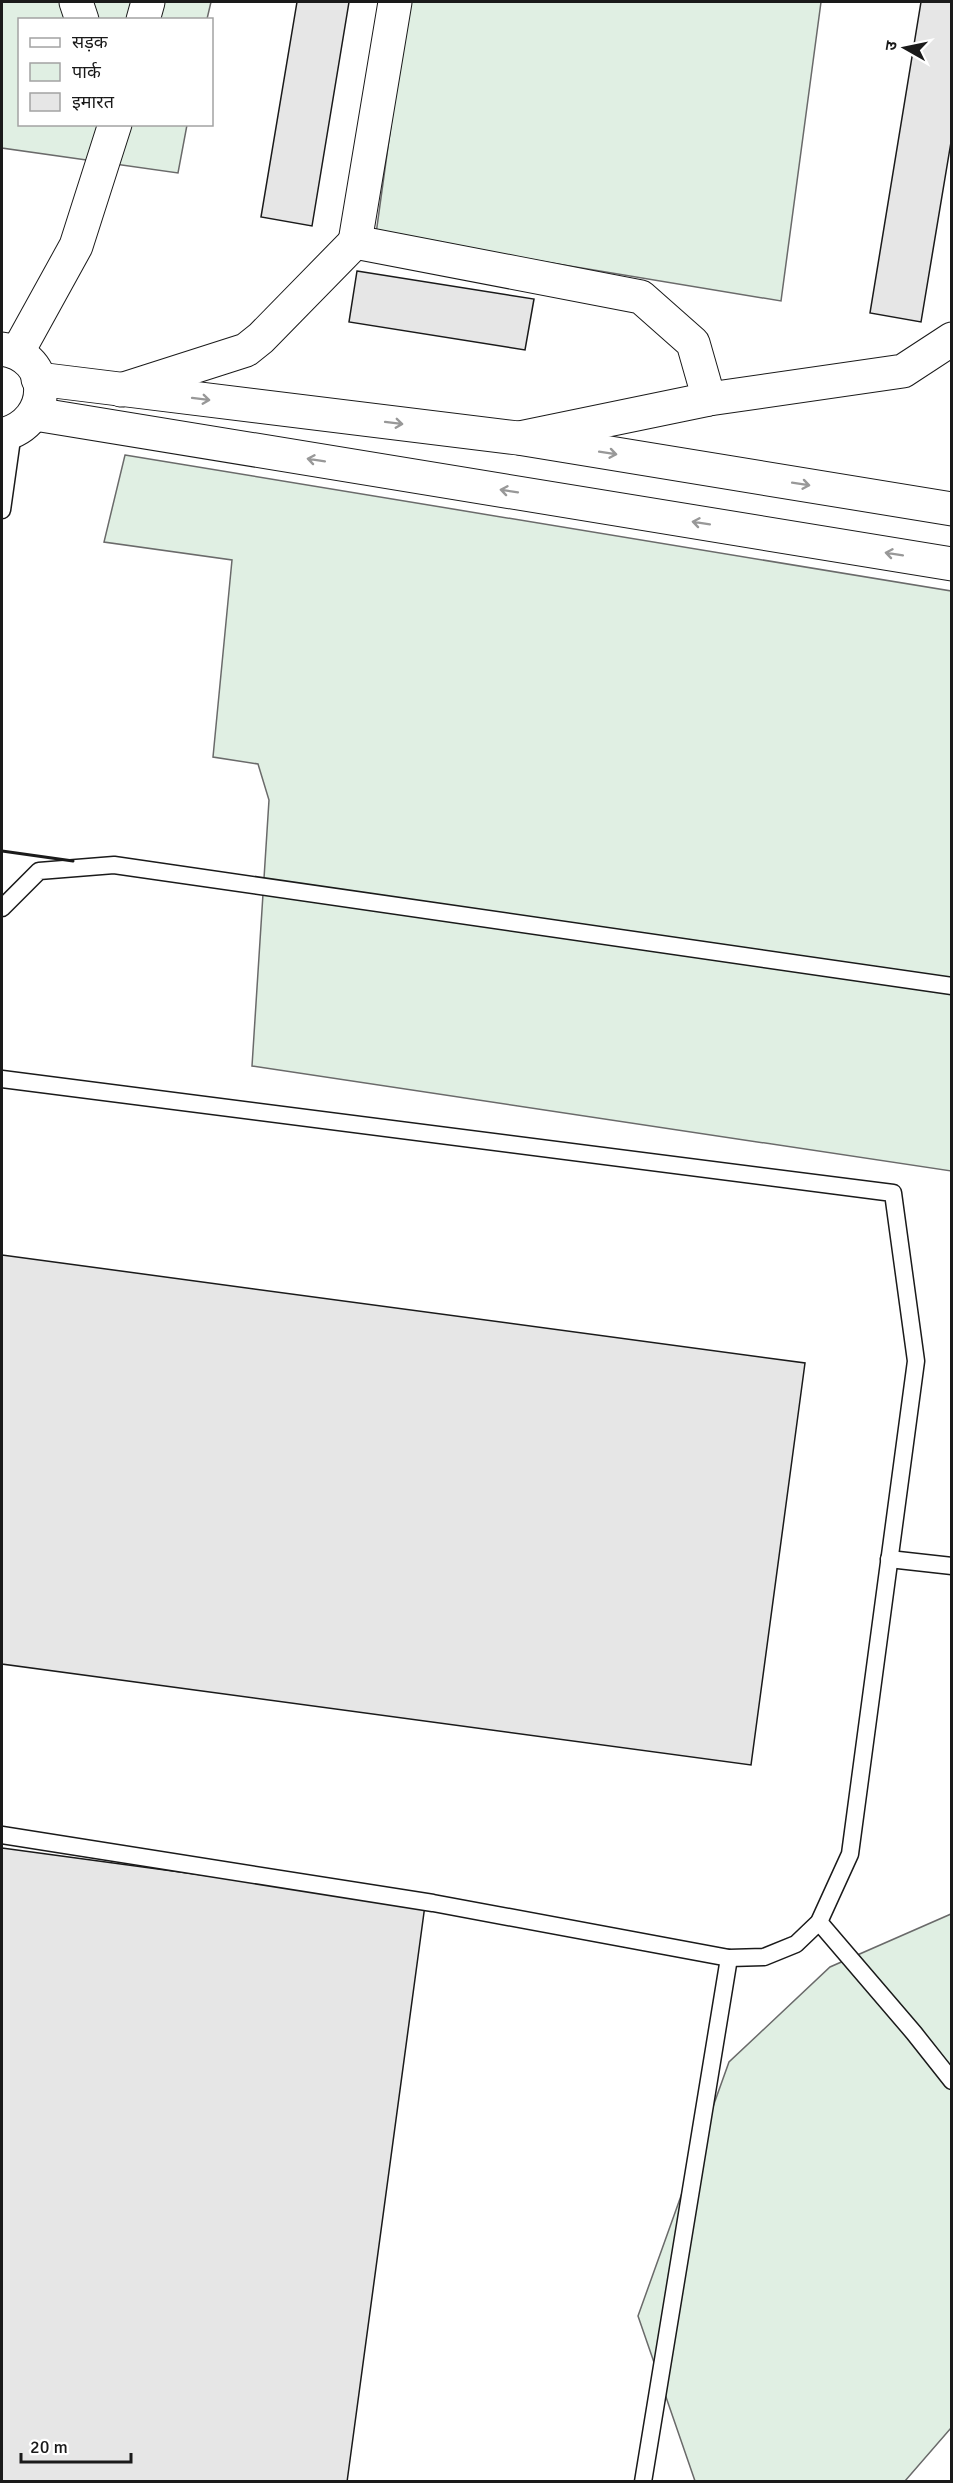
<svg xmlns="http://www.w3.org/2000/svg" width="953" height="2483" viewBox="0 0 953 2483" font-family="Signika,'Noto Sans Devanagari',sans-serif">
<style>
.green{fill:#e0efe3;stroke:#6a6a6a;stroke-width:1.5}
.building{fill:#e6e6e6;stroke:#1a1a1a;stroke-width:1.5}
.lines{fill:none;stroke-linecap:round;stroke-linejoin:round}
.lane-casing{stroke:#1a1a1a;stroke-width:19}
.street-casing{stroke:#1a1a1a;stroke-width:35}
.secondary-casing{stroke:#1a1a1a;stroke-width:35}
.lane{stroke:#fff;stroke-width:16}
.street{stroke:#fff;stroke-width:33}
.secondary{stroke:#fff;stroke-width:33}
.wall{stroke:#1a1a1a;stroke-width:3}
.oneway{stroke:#989898}
</style>
<rect width="100%" height="100%" fill="#fff"/>
<g class="green">
<path d="M2,2H211L207,19L20,20V124L187,125L178,173L2,148Z"/>
<path d="M408,2H821L781,301L376,234Z"/>
<path d="M125,455L951,591V1171L252,1066L269,800L258,764L213,757L232,560L104,542Z"/>
<path d="M951,1914V2428L905,2481H695L638,2316L729,2062L830,1967Z"/>
</g>
<g class="building">
<path d="M297,2H349L312,226L261,217Z"/>
<path d="M921,2H952V136L921,322L870,313Z"/>
<path d="M357,271L534,299L525,350L349,322Z"/>
<path d="M2,1255L805,1363L751,1765L2,1664Z"/>
<path d="M2,1848L425,1905L347,2482H2Z"/>
</g>
<g class="lines">
<g class="lane-casing">
<g id="lane">
<path d="M2,510L13,432"/>
<path d="M2,908L39,871L114,865L952,986"/>
<path d="M2,1079L893,1193L916,1361L850,1854L819,1922L796,1944L764,1957L729,1958L433,1903L2,1835"/>
<path d="M889,1559L952,1566"/>
<path d="M819,1922L914,2033L952,2081"/>
<path d="M643,2482L729,1958"/>
</g>
</g>
<g class="street-casing">
<g id="street">
<path d="M76,2L82,20"/>
<path d="M395,2L355,242L641,297L693,343L709,399"/>
<path d="M143,20L148,2"/>
<path d="M17,353L76,246L115,124"/>
<path d="M121,390L246,350L261,338L355,242"/>
<path d="M520,438L709,399L903,371L952,339"/>
</g>
</g>
<g class="secondary-casing">
<g id="secondary">
<path d="M2,349C53,356 54,422 2,435"/>
<path d="M38,379L518,438L952,509"/>
<path d="M35,414L952,564"/>
</g>
</g>
<use href="#lane" class="lane"/>
<use href="#street" class="street"/>
<use href="#secondary" class="secondary"/>
<path class="wall" d="M2,851L73,861"/>
</g>
<defs><path id="oneway-shaft" d="M-6 0H5M1.5-3L5.5 0L1.5 3" fill="none" stroke-width="1.6" stroke-linecap="round" stroke-linejoin="round" transform="scale(1.5)"/></defs>
<g class="oneway">
<use href="#oneway-shaft" transform="translate(201 399) rotate(7)"/>
<use href="#oneway-shaft" transform="translate(394 423) rotate(7)"/>
<use href="#oneway-shaft" transform="translate(608 453) rotate(9)"/>
<use href="#oneway-shaft" transform="translate(316 460) rotate(-171)"/>
<use href="#oneway-shaft" transform="translate(801 484) rotate(9)"/>
<use href="#oneway-shaft" transform="translate(509 491) rotate(-171)"/>
<use href="#oneway-shaft" transform="translate(701 523) rotate(-171)"/>
<use href="#oneway-shaft" transform="translate(894 554) rotate(-171)"/>
</g>
<rect width="953" height="2483" fill="none" stroke="#1a1a1a" stroke-width="6"/>
<rect x="18" y="18" width="195" height="108" fill="#ffffff" stroke="#a3a3a3" stroke-width="1.5"/>
<rect x="30" y="38" width="30" height="9" fill="#ffffff" stroke="#a3a3a3" stroke-width="1.5"/>
<text x="72" y="48" font-size="18" fill="#1a1a1a">सड़क</text>
<rect x="30" y="63" width="30" height="18" fill="#e0efe3" stroke="#a3a3a3" stroke-width="1.5"/>
<text x="72" y="78" font-size="18" fill="#1a1a1a">पार्क</text>
<rect x="30" y="93" width="30" height="18" fill="#e6e6e6" stroke="#a3a3a3" stroke-width="1.5"/>
<text x="72" y="108" font-size="18" fill="#1a1a1a">इमारत</text>
<g transform="translate(905 48) rotate(279)" stroke="#ffffff" stroke-width="4.5" paint-order="stroke">
<path d="M0-4.5L10 22L0 15L-10 22Z" fill="#1a1a1a"/>
<text y="-9" font-size="16" font-weight="bold" text-anchor="middle" fill="#1a1a1a">उ</text>
</g>
<path d="M21 2453v9h110v-9" fill="none" stroke="#1a1a1a" stroke-width="3"/>
<text x="30" y="2453" font-size="18" fill="#1a1a1a" stroke="#ffffff" stroke-width="4.5" paint-order="stroke">20 m</text>
</svg>
